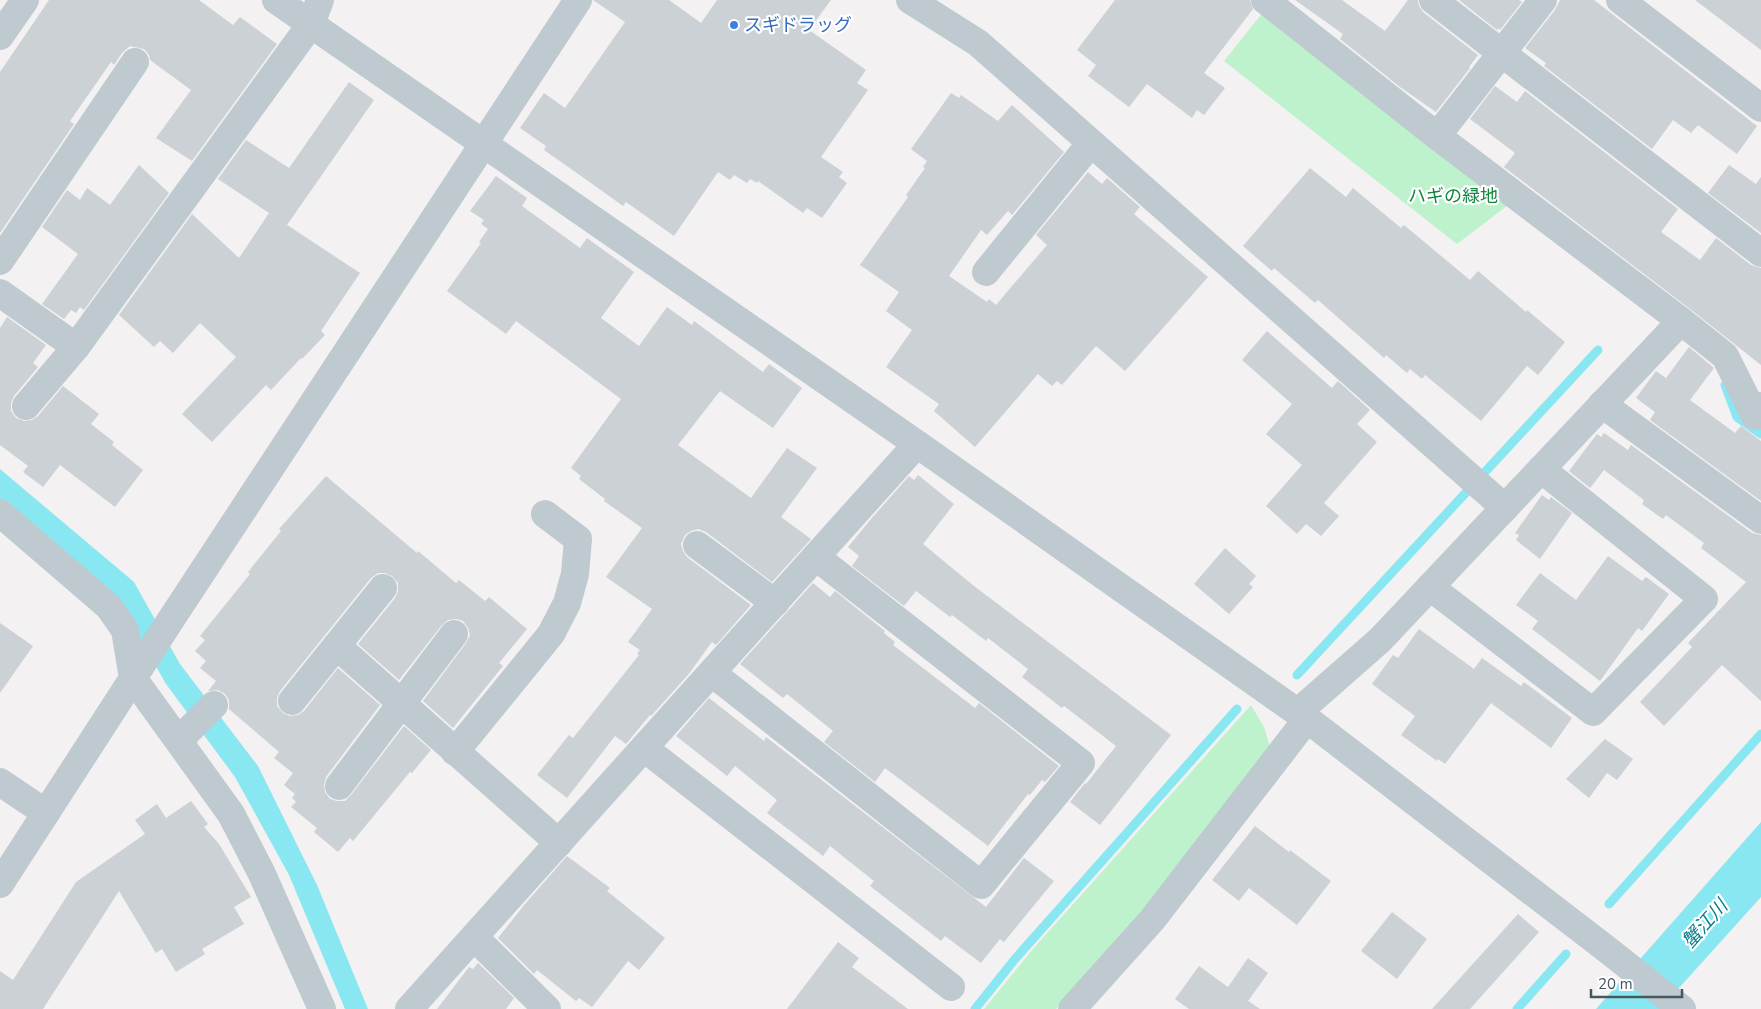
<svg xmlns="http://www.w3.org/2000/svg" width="1761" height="1009" viewBox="0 0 1761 1009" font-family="'Nunito Sans','Noto Sans JP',sans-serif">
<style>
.green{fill:#bef2cc}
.water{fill:#89e7f1}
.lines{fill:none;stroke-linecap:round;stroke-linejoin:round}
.stream{stroke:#89e7f1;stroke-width:9}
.building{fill:#ccd1d5}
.minor{stroke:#becad0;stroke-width:28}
.shop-dot{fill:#3f7fe0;stroke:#fff;stroke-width:2}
.labels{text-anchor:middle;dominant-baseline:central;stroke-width:4.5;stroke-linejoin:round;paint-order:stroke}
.shop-label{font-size:18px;fill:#366cbe;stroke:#fff;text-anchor:start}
.park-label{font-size:18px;fill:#13863f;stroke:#fff}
.water-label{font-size:19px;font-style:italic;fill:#087f8c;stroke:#fff}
</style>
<rect width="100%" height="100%" fill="#f3f1f1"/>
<g class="green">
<path d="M1264,11L1516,199L1457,244L1224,61Z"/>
<path d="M1251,705L1264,727L1271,750L1143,914L1056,1009H984L1033,949Z"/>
</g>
<g class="water">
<path d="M0,469L134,582L180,664L258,766L317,885L368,1009H345L289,875L235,777L166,684L118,600L0,502Z"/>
<path d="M1761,822V897L1660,1009H1596Z"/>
</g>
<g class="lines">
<g class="stream">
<path d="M1725,385L1737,417L1761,434"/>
<path d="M1297,675L1598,350"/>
<path d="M1609,904L1761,734"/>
<path d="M975,1009L1015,959L1237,709"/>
<path d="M1517,1009L1566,954"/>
</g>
</g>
<g class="building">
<path d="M49,0H199L233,25L240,17L277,44L192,161L156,138L191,90L150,60L149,55L144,49L130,46L122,53L114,65L111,62L70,121L74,124L0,233V72Z"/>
<path d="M593,0H669L701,23L717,0H831L809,30L866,70L857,83L868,90L821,157L843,172L839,177L847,183L822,218L807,208L803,213L758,181L757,183L750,179L747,183L734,175L730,180L718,172L674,236L626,202L623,206L591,183L544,150L546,146L520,128L544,93L565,108L625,22Z"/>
<path d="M1115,0H1250L1253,9L1204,73L1225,88L1204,115L1197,110L1192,118L1147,84L1129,107L1088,76L1096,65L1077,50Z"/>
<path d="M1295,0H1342L1385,31L1408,0H1418L1419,6L1423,12L1478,55L1469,67L1470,68L1436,112L1400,87L1340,39L1343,34Z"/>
<path d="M1459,0H1519L1522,2L1500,30L1499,28L1497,30Z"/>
<path d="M1560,0H1594L1757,126L1737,154L1698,125L1691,133L1673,120L1652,149L1544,66L1546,63L1525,48L1555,10Z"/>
<path d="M1695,0H1761V50Z"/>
<path d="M349,82L374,100L287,225L218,179L246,140L289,168Z"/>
<path d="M1495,86L1517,102L1525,91L1678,209L1661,232L1700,260L1716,238L1751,265L1761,268V365L1690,309L1504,167L1515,153L1470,119Z"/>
<path d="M951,93L959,98L961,95L998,121L1012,105L1064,152L1012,215L1008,211L987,235L981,230L949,276L987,302L989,299L996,305L1047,245L1036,235L1088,172L1102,184L1107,178L1140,207L1134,214L1208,277L1125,371L1096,346L1062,385L1057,381L1052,386L1038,374L975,447L934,411L939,404L886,367L912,330L886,311L899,292L860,265L908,197L906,195L925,168L923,167L927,161L911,149Z"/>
<path d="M139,165L169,193L84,310L80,307L76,313L71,310L64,319L42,304L78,254L42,227L67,190L80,200L87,188L110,205Z"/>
<path d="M1729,165L1756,184L1761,177V233L1708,193Z"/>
<path d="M1310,168L1346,197L1353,188L1401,228L1404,225L1470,280L1478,271L1526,312L1527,310L1565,342L1538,375L1527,366L1481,421L1425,375L1422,379L1410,369L1407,373L1386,355L1384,358L1318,300L1315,303L1274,268L1272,271L1243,246Z"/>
<path d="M496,176L527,198L522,206L580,248L587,238L634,272L601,318L639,346L667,307L692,325L694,321L763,372L769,364L802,388L773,428L720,391L678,445L751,498L787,448L817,468L781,517L811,539L772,582L706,532L698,529L691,531L685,535L681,544L683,551L687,557L751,605L716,645L712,642L688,675L651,716L650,715L626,744L615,736L567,798L537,775L569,735L573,738L639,655L637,654L640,650L628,642L652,609L606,577L642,528L604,501L605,499L579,479L581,476L571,468L621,399L516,321L506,334L447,291L481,243L479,242L488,229L481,224L484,220L470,211Z"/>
<path d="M269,213L360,273L321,331L325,335L302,359L301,358L271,390L266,385L212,442L182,414L236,357L200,323L173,353L160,341L154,347L119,315L192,214L239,258Z"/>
<path d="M7,317L46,345L33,363L38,367L14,396L11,403V411L16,418L24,421L32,420L38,416L63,386L99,414L91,424L114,442L112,445L143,470L115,507L60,465L43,487L23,472L28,466L0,445V328Z"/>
<path d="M1267,331L1332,388L1338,381L1370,410L1357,424L1377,442L1324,503L1339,516L1321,536L1306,524L1297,534L1266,506L1302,465L1266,434L1292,404L1242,360Z"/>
<path d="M1689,347L1714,368L1690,400L1735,433L1741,426L1761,441V501L1650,420L1655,412L1636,398L1656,371L1666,378Z"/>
<path d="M1604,433L1628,450L1631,445L1752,533L1761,535V701L1722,665L1664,726L1640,702L1692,647L1688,643L1746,582L1701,548L1704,543L1666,515L1663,519L1642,504L1644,500L1604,470L1590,488L1569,471L1597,434L1601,437Z"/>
<path d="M918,475L954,504L923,544L974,586L1171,735L1100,825L1070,802L1085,783L1086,784L1116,746L1064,706L1062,708L1022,677L1028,669L988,638L986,641L952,615L950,617L916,591L904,606L852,566L859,556L848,547L871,519L909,476L914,480Z"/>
<path d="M326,476L417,553L418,551L456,583L459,580L485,601L489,597L527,629L499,663L503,666L453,728L423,701L466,643L470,635L468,628L463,621L456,619L448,620L442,625L399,680L358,644L395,598L398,591V583L392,576L385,573H378L371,578L280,691L277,698V706L283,713L290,716L298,715L304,711L338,668L380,705L326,777L324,785L325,792L330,799L337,801H345L351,795L404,726L431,750L412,773L410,772L353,841L350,838L338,852L314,832L317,828L291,807L296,802L292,798L295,794L284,785L293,773L274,758L279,752L229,709V700L225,694L218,690L208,691L216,681L200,668L206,661L195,651L205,640L200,636L250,574L248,572L281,531L279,529Z"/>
<path d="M1542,495L1549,500L1551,497L1572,513L1540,559L1516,540L1519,535L1515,533Z"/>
<path d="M1225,548L1256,576L1249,584L1253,587L1229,614L1194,584Z"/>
<path d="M1608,556L1642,581L1646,577L1669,594L1642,631L1638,628L1600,681L1532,629L1538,621L1516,605L1540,573L1576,600Z"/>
<path d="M813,583L830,597L835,591L885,631L884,633L895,642L893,645L975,708L979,703L1059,766L1045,782L1042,780L1030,795L1028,794L988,846L885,768L875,782L824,742L833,731L787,694L783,698L740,664Z"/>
<path d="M0,623L33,646L0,693Z"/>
<path d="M1419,629L1474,669L1482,658L1521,686L1524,682L1572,718L1551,748L1491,703L1445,764L1438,759L1437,761L1401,735L1415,716L1372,684L1393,655L1398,658Z"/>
<path d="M709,698L764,741L766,737L986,907L1024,858L1054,881L1004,942L1000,939L981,963L945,936L941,941L870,886L874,881L830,846L823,856L767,813L777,800L735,766L727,776L676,736Z"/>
<path d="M1605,739L1633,759L1617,780L1607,773L1589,798L1566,779Z"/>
<path d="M191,801L208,824L204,827L219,844L251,897L234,907L244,924L202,949L205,954L176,972L162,949L156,953L119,891L43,1009H0V971L13,980L76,882L145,834L135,820L157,804L166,818Z"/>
<path d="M1255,826L1289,852L1290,850L1331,881L1297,925L1249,888L1239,901L1212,880Z"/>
<path d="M567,856L610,888L607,891L665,938L639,970L628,961L592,1007L579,998L576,1001L537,970L534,974L498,938L525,904Z"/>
<path d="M1392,912L1427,939L1397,979L1361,951Z"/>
<path d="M1518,914L1539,932L1470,1009H1432Z"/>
<path d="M838,942L859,958L852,967L908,1009H787Z"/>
<path d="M1248,958L1268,973L1248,1001L1260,1009H1189L1175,999L1199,966L1228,987Z"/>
<path d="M478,963L514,998L506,1009H437L469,967L473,969Z"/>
</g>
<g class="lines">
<g class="minor">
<path d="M276,0L917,444L1307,719L1609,951L1682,1009"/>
<path d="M910,0L978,43L1505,508"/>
<path d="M1265,0L1437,136L1681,321L1725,356L1755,416L1761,406"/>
<path d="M1433,0L1761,253"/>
<path d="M1620,0L1761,108"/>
<path d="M0,36L25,0"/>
<path d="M1437,136L1543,0"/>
<path d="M0,261L135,62"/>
<path d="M986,272L1091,143"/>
<path d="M0,293L76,347"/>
<path d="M1602,404L1761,520"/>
<path d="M26,406L76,347L311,24L320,0"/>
<path d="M0,513L109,607L125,630L133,678L231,814L261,872L322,1009"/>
<path d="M697,545L775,603"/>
<path d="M1430,587L1593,712L1704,599L1541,469"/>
<path d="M337,646L559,843"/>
<path d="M712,673L981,885L1081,763L816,557"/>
<path d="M292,701L383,588"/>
<path d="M1298,712L1380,640L1681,321"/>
<path d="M179,740L214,705"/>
<path d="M644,748L951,987"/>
<path d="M455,752L551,634L567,603L575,574L578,539L545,514"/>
<path d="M0,782L46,813"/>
<path d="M339,786L454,634"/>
<path d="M0,884L170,621L578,0"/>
<path d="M474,937L547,1009"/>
<path d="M409,1009L917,444"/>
<path d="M1072,1009L1152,920L1307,719"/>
</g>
</g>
<circle class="shop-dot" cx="734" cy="25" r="5"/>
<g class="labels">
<g class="shop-label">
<text x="744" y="25">スギドラッグ</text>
</g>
<g class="park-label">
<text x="1453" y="196">ハギの緑地</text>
</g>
<g class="water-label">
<text transform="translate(1705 924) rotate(-48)">蟹江川</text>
</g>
</g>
<path d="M1591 989v8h91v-8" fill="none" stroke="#47575f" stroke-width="2.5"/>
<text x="1598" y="989" font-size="15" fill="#47575f" stroke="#ffffff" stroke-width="4" paint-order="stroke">20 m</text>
</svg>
